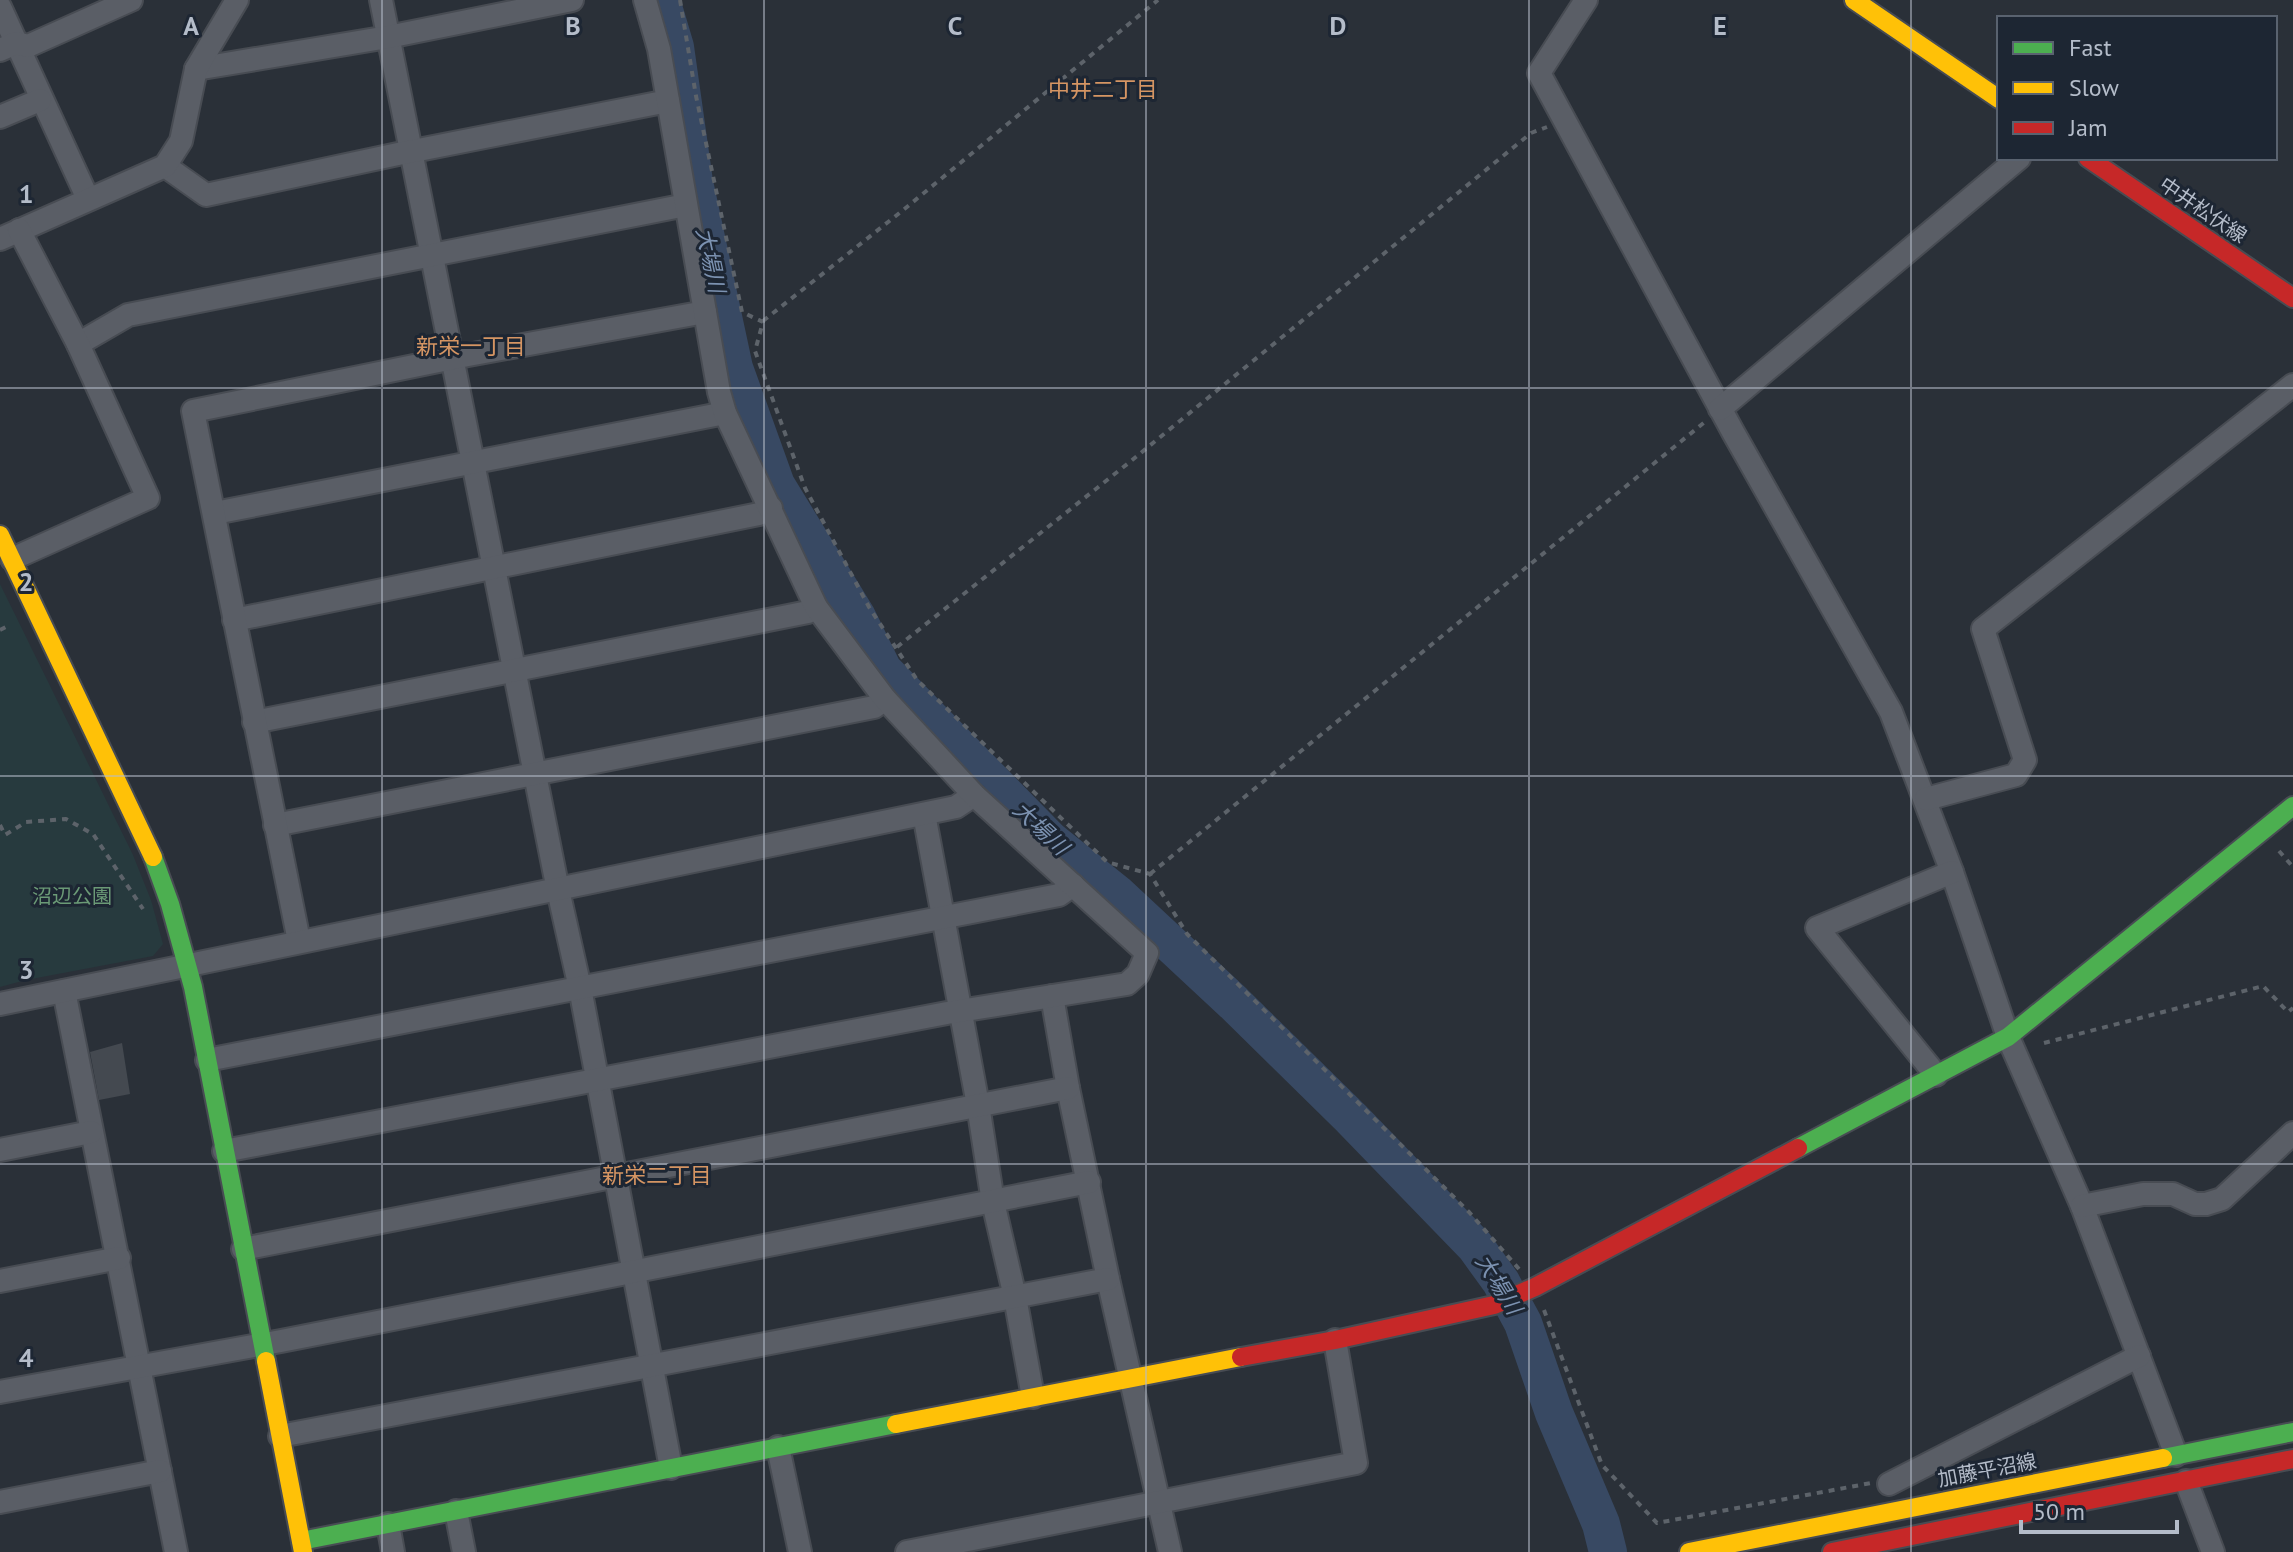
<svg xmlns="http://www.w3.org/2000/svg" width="2293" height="1552" viewBox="0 0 2293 1552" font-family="'PT Sans','Noto Sans JP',sans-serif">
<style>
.green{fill:#273a3e}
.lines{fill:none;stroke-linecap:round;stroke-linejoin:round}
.river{stroke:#384963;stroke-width:38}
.building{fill:#444950}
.street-casing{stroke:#484c53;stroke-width:26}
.fast-casing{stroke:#484c53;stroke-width:22}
.slow-casing{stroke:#484c53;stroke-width:22}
.jam-casing{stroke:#484c53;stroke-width:22}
.path{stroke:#5d636a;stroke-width:4;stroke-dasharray:6 6;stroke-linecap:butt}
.street{stroke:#5a5e66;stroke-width:22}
.fast{stroke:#4caf50;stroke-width:18}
.slow{stroke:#ffc107;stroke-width:18}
.jam{stroke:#c62828;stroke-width:18}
.grid{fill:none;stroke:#b4bcc9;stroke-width:2;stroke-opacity:0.55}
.labels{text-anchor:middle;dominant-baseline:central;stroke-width:6;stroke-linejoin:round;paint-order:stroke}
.street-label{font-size:20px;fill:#b4bcc9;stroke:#1d2633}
.park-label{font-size:20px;fill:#6b9a76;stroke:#1d2633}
.neighbourhood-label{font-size:22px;fill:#d59563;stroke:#1d2633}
.water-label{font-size:22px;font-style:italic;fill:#7c92b1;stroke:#1d2633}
.grid-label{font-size:26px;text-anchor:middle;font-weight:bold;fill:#b4bcc9;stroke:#1d2633;stroke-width:6;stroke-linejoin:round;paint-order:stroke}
</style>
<rect width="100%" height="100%" fill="#2a3038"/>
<path class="green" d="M0,584L133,855L151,900L163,944L153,956L26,980L0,987Z"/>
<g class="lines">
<path class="river" d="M661,0L675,47L694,182L734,368L776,485L857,617L883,670L1050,840L1116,893L1234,1003L1351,1118L1475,1246L1501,1282L1523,1323L1554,1413L1601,1524L1608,1552"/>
</g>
<path class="building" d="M122,1043L130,1094L99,1100L90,1052Z"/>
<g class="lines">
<g class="street-casing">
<g id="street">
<path d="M381,0L558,890L580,988L671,1468"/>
<path d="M1586,0L1539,73L1733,432L1891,712L1952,872L2008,1037L2082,1206L2176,1455"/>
<path d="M0,7L88,199"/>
<path d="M0,50L16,43L28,46L131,0"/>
<path d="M196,69L388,37L572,0"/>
<path d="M0,117L40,100"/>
<path d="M165,166L206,195L398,154L668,101"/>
<path d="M0,239L165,166L181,141L196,69L237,0"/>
<path d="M78,344L128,315L686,205"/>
<path d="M1720,409L2019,158"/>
<path d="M215,513L725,413"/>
<path d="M12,559L148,498L78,344L19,230"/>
<path d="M234,620L759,514L771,508"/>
<path d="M254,722L808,612L816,607"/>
<path d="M1926,799L2016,775L2025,760L1983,629L2293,385"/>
<path d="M924,814L978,1105L993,1202L1015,1297L1033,1397"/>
<path d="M275,825L874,707L885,699"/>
<path d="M299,941L193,411L468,355L705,312"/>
<path d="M64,991L176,1552"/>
<path d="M1052,996L1068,1088L1108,1279L1170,1552"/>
<path d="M0,1004L956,807L974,795"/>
<path d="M207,1060L1059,895L1073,885"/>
<path d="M1936,1075L1817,928L1952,872"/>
<path d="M0,1150L91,1132"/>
<path d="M224,1151L947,1013L1127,984L1138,974L1147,953L974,795L885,699L816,607L725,413L719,392L659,49L645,0"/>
<path d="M2082,1206L2143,1194H2173L2195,1204H2206L2222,1199L2293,1133"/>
<path d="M243,1249L1068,1088"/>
<path d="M0,1281L119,1258"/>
<path d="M0,1392L281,1341L1089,1182"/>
<path d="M280,1436L1108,1279"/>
<path d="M778,1447L800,1552"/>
<path d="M2186,1481L2213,1552"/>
<path d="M1889,1484L2139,1356"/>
<path d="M0,1502L160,1471"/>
<path d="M456,1511L464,1552"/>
<path d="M388,1524L393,1552"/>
<path d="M907,1552L1356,1463L1335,1340"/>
</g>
</g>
<g class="fast-casing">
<g id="fast">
<path d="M153,857L170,904L193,987L266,1361"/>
<path d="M1798,1148L2008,1037L2293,806"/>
<path d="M2163,1458L2293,1432"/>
<path d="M301,1541L896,1424"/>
</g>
</g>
<g class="slow-casing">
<g id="slow">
<path d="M1854,0L1999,99"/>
<path d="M0,535L153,857"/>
<path d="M266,1361L303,1552"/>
<path d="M896,1424L1241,1357"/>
<path d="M1689,1552L2163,1458"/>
</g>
</g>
<g class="jam-casing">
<g id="jam">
<path d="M2088,158L2293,298"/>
<path d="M1241,1357L1335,1340L1494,1305L1535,1287L1798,1148"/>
<path d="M1832,1552L2293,1459"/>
</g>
</g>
<g class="path">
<path d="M680,0L696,96L742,312L763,322L755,351L805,488L869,607L917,680L1107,862L1150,874L1187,934L1469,1212L1519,1269"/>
<path d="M763,321L902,211L1158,0"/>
<path d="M0,630L8,626"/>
<path d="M897,647L1131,461L1531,133L1547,127"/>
<path d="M0,825L5,835L26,822L66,819L93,834L143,909"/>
<path d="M2279,851L2293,867"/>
<path d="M1150,874L1706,421"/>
<path d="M2044,1043L2263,986L2288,1012L2293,1008"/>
<path d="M1544,1310L1602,1465L1657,1523L1871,1483"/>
</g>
<use href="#street" class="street"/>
<use href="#fast" class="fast"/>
<use href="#slow" class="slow"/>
<use href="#jam" class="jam"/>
</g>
<path class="grid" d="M382,0V1552M764,0V1552M1146,0V1552M1529,0V1552M1911,0V1552M0,388H2293M0,776H2293M0,1164H2293"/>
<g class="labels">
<g class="street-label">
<text transform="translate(2203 210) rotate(34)">中井松伏線</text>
<text transform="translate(1987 1470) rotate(-11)">加藤平沼線</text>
</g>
<g class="park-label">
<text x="72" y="896">沼辺公園</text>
</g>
<g class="neighbourhood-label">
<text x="1103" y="89">中井二丁目</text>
<text x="471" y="346">新栄一丁目</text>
<text x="657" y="1175">新栄二丁目</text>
</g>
<g class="water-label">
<text transform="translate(711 260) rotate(78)">大場川</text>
<text transform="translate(1041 828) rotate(43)">大場川</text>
<text transform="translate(1499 1284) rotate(58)">大場川</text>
</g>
</g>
<g class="grid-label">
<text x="191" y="35">A</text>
<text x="573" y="35">B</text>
<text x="955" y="35">C</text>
<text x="1338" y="35">D</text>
<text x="1720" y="35">E</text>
<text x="26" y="203">1</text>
<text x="26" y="591">2</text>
<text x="26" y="979">3</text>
<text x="26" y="1367">4</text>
</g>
<rect x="1997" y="16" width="280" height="144" fill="#1d2633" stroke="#59626f" stroke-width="2"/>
<rect x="2013" y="42" width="40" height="12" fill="#4caf50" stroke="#59626f" stroke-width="2"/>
<text x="2069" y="56" font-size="24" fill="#b4bcc9">Fast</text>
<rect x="2013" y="82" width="40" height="12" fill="#ffc107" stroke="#59626f" stroke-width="2"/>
<text x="2069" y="96" font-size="24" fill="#b4bcc9">Slow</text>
<rect x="2013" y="122" width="40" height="12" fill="#c62828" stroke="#59626f" stroke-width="2"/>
<text x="2069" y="136" font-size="24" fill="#b4bcc9">Jam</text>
<path d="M2021 1520v12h156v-12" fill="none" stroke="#b4bcc9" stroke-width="4"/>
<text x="2033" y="1520" font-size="24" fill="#b4bcc9" stroke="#1d2633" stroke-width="6" paint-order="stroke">50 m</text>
</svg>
